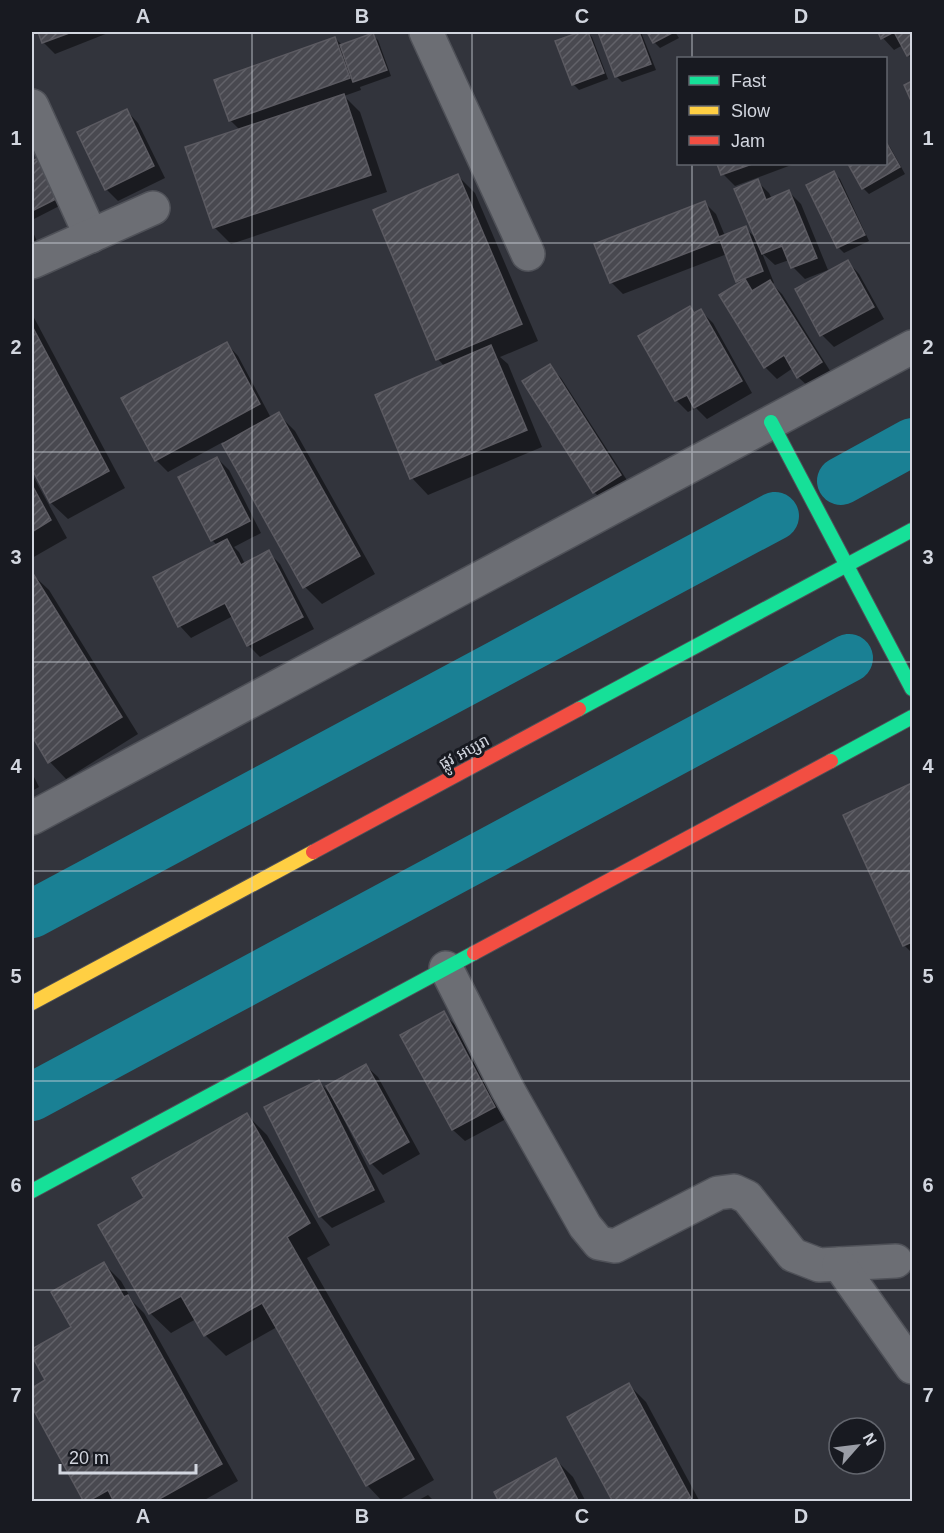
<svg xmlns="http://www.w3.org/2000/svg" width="944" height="1533" viewBox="0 0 944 1533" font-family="Arial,'Noto Sans Khmer',sans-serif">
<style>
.shadow{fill:#0007}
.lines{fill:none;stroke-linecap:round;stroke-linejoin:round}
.canal{stroke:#1a8094;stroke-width:48}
.building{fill:url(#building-hatch);stroke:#5b5a61;stroke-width:1.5}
.street-casing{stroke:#4f5158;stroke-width:36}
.fast-casing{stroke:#4f5158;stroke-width:16}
.slow-casing{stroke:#4f5158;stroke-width:16}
.jam-casing{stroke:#4f5158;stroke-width:16}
.street{stroke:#6c6e74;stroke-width:33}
.fast{stroke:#16e098;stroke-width:14}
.slow{stroke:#ffcf43;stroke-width:14}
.jam{stroke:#f24e42;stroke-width:14}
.grid{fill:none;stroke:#d2d6df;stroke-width:1.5;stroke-opacity:0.55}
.labels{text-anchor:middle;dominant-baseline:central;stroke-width:6;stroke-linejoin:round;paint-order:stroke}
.street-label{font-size:16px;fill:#d2d6df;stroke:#181a21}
.neatline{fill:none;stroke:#d2d6df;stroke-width:2}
.grid-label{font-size:20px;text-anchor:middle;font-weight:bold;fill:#d2d6df}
</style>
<defs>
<pattern id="building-hatch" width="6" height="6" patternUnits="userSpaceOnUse" patternTransform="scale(1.5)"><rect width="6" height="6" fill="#494950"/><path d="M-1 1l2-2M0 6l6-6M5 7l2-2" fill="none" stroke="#626269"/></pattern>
</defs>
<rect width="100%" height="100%" fill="#32343c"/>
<g class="shadow">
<path d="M39,32H108V33L55,54L43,42Z"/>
<path d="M585,32H587L592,37L608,79L579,90L573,84L557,42Z"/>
<path d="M599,32H641L656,70L622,82L616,76Z"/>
<path d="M649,32H675L679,38L660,48L654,42Z"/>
<path d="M879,32H912V59L908,55L903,45L894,50L883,38Z"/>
<path d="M372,35L378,40L391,76L360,87L361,90L344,96L360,112L387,192L231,244L214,227L240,130L230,120L335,38L342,45Z"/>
<path d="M127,111L138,123L165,178L118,201L106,189Z"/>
<path d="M886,143L890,147L905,174L869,194L863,188L850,164H886Z"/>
<path d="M46,156L71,200L32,220V163Z"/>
<path d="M719,164H794L735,186L723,174Z"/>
<path d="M834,173L840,179L869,241L844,253L838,247Z"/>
<path d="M458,176L475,193L538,341L500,357L508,364L542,447L428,495L412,478L445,367L438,359L375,211Z"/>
<path d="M757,181L769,193L772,199L789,192L801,204L828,270L805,279L793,267L789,260L775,265L762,253L774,283L772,284L782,294L832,374L810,388L798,377L793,368L777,379L765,367L740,283L737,281L727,254L623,294L611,282L704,202L716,214L725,236L745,228L757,239Z"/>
<path d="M32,230L40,248L32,252Z"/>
<path d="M848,262L859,274L884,319L834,347L822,335Z"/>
<path d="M690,308L696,314L701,311L713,323L752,393L707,419L696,408L688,412L676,400Z"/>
<path d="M32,314L125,488L68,519L51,503L32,466Z"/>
<path d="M227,344L238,356L271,418L278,414L295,431L375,574L322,604L305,587L223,442L168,472L156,460Z"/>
<path d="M549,366L561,378L632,488L606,504L594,492Z"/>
<path d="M217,458L229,470L261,533L234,547L239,552L245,564L268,552L280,564L314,629L260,657L248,645L233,616L191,638L180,626L217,545L212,540Z"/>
<path d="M32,474L67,538L32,558Z"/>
<path d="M32,574L49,590L138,734L66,779L50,762L32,733Z"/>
<path d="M32,773L39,787L32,791Z"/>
<path d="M912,785V957L911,952L904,945L845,816Z"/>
<path d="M443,1013L455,1025L506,1119L465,1141L453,1130L402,1036Z"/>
<path d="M366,1066L378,1077L420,1154L383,1175L371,1163L344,1115L342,1116L385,1202L332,1228L320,1216L318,1081L332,1095Z"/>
<path d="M247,1115L267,1135L330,1245L307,1258L434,1480L396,1502H383L367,1485L277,1327L226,1356L205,1335L196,1319L171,1333L150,1313L146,1199Z"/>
<path d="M104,1264L121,1281L133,1302L144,1313L238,1481L201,1502H86L32,1404V1390L47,1381L32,1351L73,1328Z"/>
<path d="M629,1385L646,1402L700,1502H615Z"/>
<path d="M556,1460L573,1477L586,1502H500Z"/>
<path d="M428,1495L435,1502H415Z"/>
</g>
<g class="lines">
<g class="canal">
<path d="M841,481L912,442"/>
<path d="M32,914L775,516"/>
<path d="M32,1097L849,658"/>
</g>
</g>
<g class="building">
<path d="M38,32H72L42,43Z"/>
<path d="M580,32H588L604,73L572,85L555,41Z"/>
<path d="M598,32H639L651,64L615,77Z"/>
<path d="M647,32H674L653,43Z"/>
<path d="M878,32H912V53L907,56L894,32L881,39Z"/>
<path d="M373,33L387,70L353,82L340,45Z"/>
<path d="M335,37L350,78L229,121L214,80Z"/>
<path d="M912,81V103L904,85Z"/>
<path d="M344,94L371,175L213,228L185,147Z"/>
<path d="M127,109L154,166L105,190L77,132Z"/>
<path d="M886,142L900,167L862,189L848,164H886Z"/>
<path d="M46,154L66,194L32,211V161Z"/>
<path d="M717,164H752L721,175Z"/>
<path d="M834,171L865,235L837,248L806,185Z"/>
<path d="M458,174L522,324L436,360L373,210Z"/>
<path d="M758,179L766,200L789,190L817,258L791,268L782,246L762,254L734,189Z"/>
<path d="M705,201L719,237L746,226L763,271L736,282L720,240L610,283L594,244Z"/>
<path d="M848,260L874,307L820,336L795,289Z"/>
<path d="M745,279L752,291L770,280L822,362L797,378L784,355L764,368L719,295Z"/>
<path d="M690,306L694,313L701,309L742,381L694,408L687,395L675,401L638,336Z"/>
<path d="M32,326L109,471L50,503L32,469Z"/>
<path d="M227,342L260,404L155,461L121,398Z"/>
<path d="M491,345L527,430L410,479L375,395Z"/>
<path d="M550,364L621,475L593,493L522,381Z"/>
<path d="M279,412L360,556L303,588L222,444Z"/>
<path d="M217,457L250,521L211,541L178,477Z"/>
<path d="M32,485L51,520L32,532Z"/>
<path d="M227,539L241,565L269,550L303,617L247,646L225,603L178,627L153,577Z"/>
<path d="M32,572L122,717L48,763L32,736Z"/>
<path d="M912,783V942L903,946L843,815Z"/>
<path d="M444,1011L495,1107L452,1130L400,1035Z"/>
<path d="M366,1064L409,1142L370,1164L326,1086Z"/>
<path d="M319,1080L374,1190L319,1217L264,1107Z"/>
<path d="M247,1113L310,1223L287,1237L414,1459L366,1486L262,1303L204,1336L181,1296L149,1314L98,1225L144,1198L132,1178Z"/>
<path d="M104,1262L124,1297L128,1295L222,1464L154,1502H114L108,1490L87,1502H84L32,1407V1388L45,1380L32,1356V1349L71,1327L51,1292Z"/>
<path d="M629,1383L693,1502H613L567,1417Z"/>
<path d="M556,1458L579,1502H499L494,1492Z"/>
</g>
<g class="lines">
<g class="street-casing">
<g id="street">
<path d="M426,32L528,254"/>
<path d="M32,106L91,236"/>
<path d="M32,262L153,208"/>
<path d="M32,818L912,347"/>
<path d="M446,968L508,1090L585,1226L599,1243L615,1246L718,1193L734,1191L747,1197L793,1255L819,1265L896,1261"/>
<path d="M839,1264L912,1367"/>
</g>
</g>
<g class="fast-casing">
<g id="fast">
<path d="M771,422L912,689"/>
<path d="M579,709L912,530"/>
<path d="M831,761L912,717"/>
<path d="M32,1191L474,953"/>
</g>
</g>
<g class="slow-casing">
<path id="slow" d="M32,1003L313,852"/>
</g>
<g class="jam-casing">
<g id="jam">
<path d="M313,852L579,709"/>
<path d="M474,953L831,761"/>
</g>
</g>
<use href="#street" class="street"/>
<use href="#fast" class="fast"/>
<use href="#slow" class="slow"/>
<use href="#jam" class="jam"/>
</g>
<path class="grid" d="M252,32V1502M472,32V1502M692,32V58M692,164V1502M32,243H912M32,452H912M32,662H912M32,871H912M32,1081H912M32,1290H912"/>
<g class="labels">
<g class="street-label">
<text transform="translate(464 752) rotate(-28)">ផ្លូវ អប្សរា</text>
</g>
</g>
<rect width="944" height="1533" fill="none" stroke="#181a21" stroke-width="66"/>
<rect x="677" y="57" width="210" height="108" fill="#181a21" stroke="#62656d" stroke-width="1.5"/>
<rect x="689" y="76" width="30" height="9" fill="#16e098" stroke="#62656d" stroke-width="1.5"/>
<text x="731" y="87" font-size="18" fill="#d2d6df">Fast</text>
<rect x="689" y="106" width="30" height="9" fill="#ffcf43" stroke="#62656d" stroke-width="1.5"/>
<text x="731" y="117" font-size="18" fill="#d2d6df">Slow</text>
<rect x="689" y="136" width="30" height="9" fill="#f24e42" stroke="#62656d" stroke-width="1.5"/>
<text x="731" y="147" font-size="18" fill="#d2d6df">Jam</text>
<g transform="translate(857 1446) rotate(62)"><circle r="28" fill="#181a21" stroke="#62656d" stroke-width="1.5"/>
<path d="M0-4.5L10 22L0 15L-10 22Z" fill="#9a9da6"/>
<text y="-9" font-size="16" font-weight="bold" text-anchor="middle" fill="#d2d6df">N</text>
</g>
<path d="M60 1464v9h136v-9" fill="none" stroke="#d2d6df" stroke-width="3"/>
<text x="69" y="1464" font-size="18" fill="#d2d6df" stroke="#181a21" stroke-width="4.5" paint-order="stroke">20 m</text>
<rect x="33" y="33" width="878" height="1467" class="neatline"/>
<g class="grid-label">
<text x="143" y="23">A</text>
<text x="362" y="23">B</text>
<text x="582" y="23">C</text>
<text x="801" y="23">D</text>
<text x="16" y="145">1</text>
<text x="928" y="145">1</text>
<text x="16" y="354">2</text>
<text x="928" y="354">2</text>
<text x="16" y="564">3</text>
<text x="928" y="564">3</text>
<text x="16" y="773">4</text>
<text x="928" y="773">4</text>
<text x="16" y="983">5</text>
<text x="928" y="983">5</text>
<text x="16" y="1192">6</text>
<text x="928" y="1192">6</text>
<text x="16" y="1402">7</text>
<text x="928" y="1402">7</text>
<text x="143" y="1523">A</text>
<text x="362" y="1523">B</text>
<text x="582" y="1523">C</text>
<text x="801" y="1523">D</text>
</g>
</svg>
